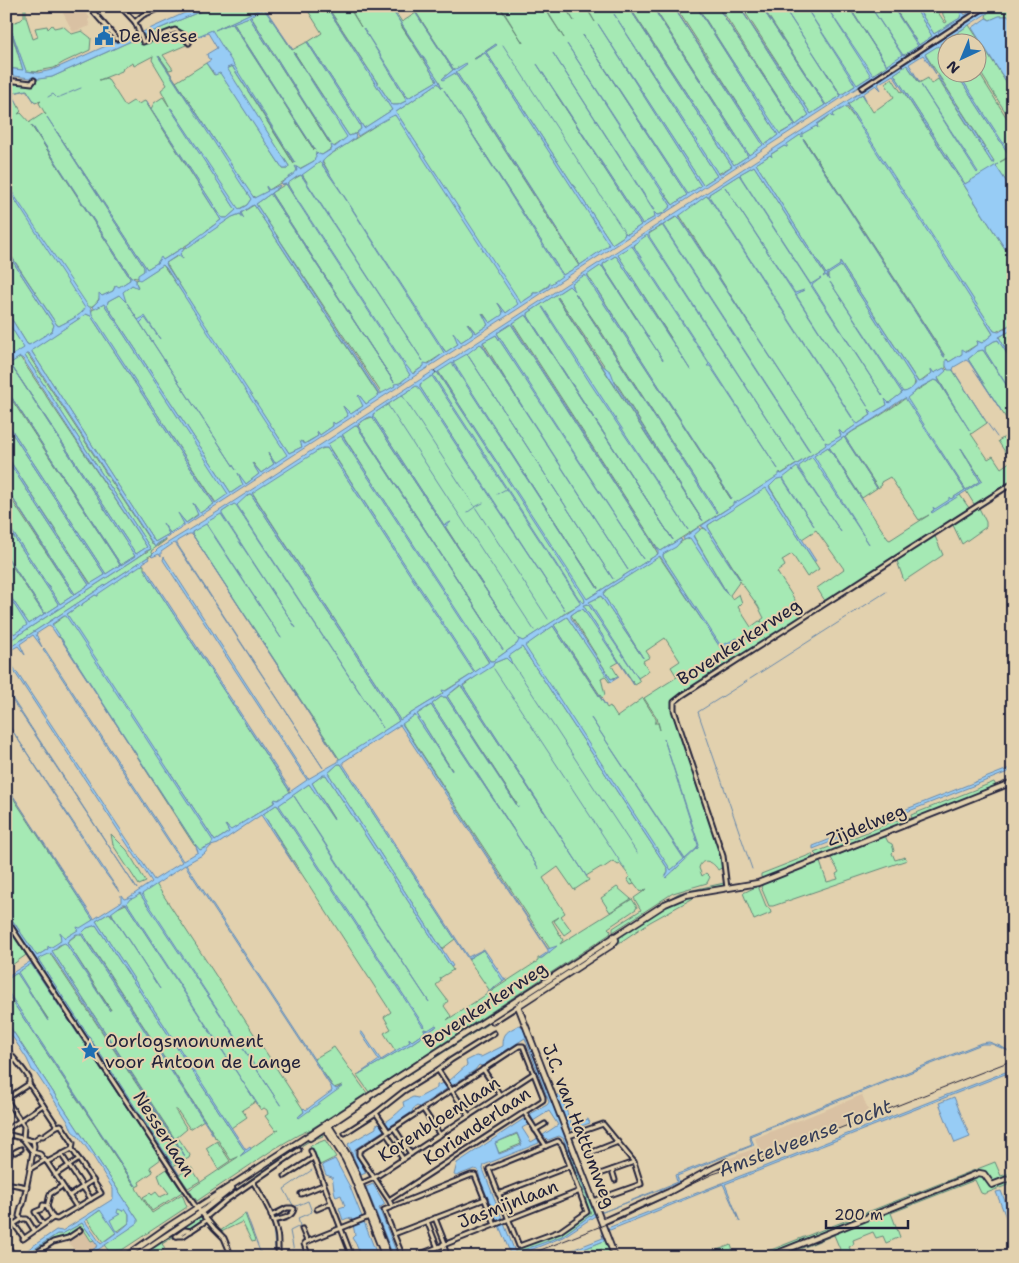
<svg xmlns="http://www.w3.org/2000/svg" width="1019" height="1263" viewBox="0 0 1019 1263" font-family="'Shantell Sans',sans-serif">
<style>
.built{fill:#d9c1a3}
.green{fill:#a5e9b4;stroke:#648678;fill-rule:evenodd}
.water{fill:#97ccf5;stroke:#6888ab;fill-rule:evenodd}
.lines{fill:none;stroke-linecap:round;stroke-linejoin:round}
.stream{stroke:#6888ab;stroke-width:1}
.ferry{stroke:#343c57;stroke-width:1;stroke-dasharray:6 5;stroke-linecap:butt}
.street-casing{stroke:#22223b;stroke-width:7}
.secondary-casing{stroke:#22223b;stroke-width:8}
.street{stroke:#e2d1ae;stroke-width:3}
.secondary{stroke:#e2d1ae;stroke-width:4.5}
.tram{stroke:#22223b;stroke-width:1}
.labels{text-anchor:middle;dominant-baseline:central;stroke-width:4;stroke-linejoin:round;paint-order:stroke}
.poi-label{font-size:18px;fill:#22223b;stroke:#e2d1ae;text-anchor:start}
.street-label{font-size:18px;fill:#22223b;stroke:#e2d1ae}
.water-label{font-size:19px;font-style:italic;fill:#343c57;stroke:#e2d1ae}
</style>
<rect width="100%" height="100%" fill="#e2d1ae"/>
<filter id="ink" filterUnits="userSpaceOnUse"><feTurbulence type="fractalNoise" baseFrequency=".02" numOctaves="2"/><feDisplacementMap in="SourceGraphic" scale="10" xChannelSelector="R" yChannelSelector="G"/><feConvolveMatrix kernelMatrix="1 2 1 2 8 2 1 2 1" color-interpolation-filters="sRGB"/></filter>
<g filter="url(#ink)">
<g class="built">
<path d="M81,6L90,18L88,20L90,26L73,32L63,13L68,9L72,8L76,10Z"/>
<path d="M862,1095L870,1115L779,1151L728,1167L725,1160L758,1147L755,1138Z"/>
<path d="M83,1229L91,1241L94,1240L98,1246L82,1257H79L67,1240Z"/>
</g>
<g class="green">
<path d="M24,6H26V17L33,39L38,37L35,28L47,26L48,29L52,25L54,28L63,26L72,34L82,31L91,38L90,50L64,62L54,68L38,71L37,72L26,71L11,32L23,70L6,68V25L21,20L24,17Z"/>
<path d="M213,6H267L219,28L232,23L314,150L233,22L249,17L330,144L250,15L264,8L292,50L307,42L350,108L360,125L361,129L355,134L349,136L294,52L348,137L322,155L315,153L317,156L314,161L299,169L296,167L297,170L296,173L269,190L266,187L268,191L256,198L251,195L228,161L251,199L247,205L239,209L234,204L171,108L236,210L227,218H222L151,109L154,103L163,97L169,106L161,90L167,85L152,60L153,56L134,66L133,63L123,68L122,71L99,80L107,78L125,106L133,101L138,104L145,101L221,220L207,230L204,234L163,260L161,258L157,263L147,269L57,132L144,267V271L137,278L131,277L31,125L130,278V280L119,287L115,286L113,291L102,296L100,294C100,301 92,308 86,308C81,316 68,321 59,326L57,325L6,248V186L22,210L6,183V121L10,118H6V81L33,83L36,79L52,77L140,37V43C161,43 170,20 186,41L184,43L186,45L163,55L173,69L169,70L159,56L224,154L176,82L206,63L214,75L220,72L283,169H287L289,166L226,69L232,66L294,164L211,31L189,40L181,31L176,28L148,40L144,39L142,36ZM27,90L35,103L41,101L39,103L46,115L44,113L30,122V123L21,113L18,114L21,111L13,96L14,93Z"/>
<path d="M305,6H326L391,108L392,110L366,127L364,128L308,42L322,33Z"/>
<path d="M327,6H348L361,27L349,6H389L392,12L394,10L402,22L416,13L453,70L443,78L455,73L579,266L563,275L471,132L563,276L537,293H533V295L521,303L519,302L396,112L438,83L442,88L439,81L400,24L437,81L408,98L389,70L406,99V101L398,105H392Z"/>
<path d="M412,6H499L523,43L500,6H522L524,10L523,6H543L564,38L544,6H564L574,21L565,6H585L595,22L586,6H628L732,166L718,174L638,52L717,176L703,185L625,66L701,186L688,195L583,35L687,195L673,205L661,188L671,206L662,214L657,215L655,213V217L642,224L556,94L641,225L628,234L625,233L624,236L612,244L488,55L486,52L496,45V44L474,59L485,52L486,54L610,245L580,265L458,75L456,72L466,64L454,70Z"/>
<path d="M629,6H652L748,156L734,165L733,164Z"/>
<path d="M653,6H673L764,146L749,155Z"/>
<path d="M675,6H696L778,135L765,145Z"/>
<path d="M697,6H717L795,125L779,134Z"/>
<path d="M719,6H739L809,115L796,125Z"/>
<path d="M741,6H761L825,105L811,114Z"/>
<path d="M762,6H848L883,60L849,6H914L932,36L919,45L897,12L918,46L908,53L909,54L903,55L857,85H856L841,95L827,73L841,96L826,105Z"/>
<path d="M916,6H934L945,23L947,22L943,15L942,6H955L961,14L960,18L934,34Z"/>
<path d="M998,6H1007L1010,10V16H1000L990,20L986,17L987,13Z"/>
<path d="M969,25L1013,92V124L977,67L976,42H960L958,40L959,42H946V54L940,44Z"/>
<path d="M938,45L946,58V72L956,73L1008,153L958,73L976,72L977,70L1013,128V154L1000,162L1010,157L1013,161V192L996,166L998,164L985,173L965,184L894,74L907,65L919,83L928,78L931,84L938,79L992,163L994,161L925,54Z"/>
<path d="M892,78L901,92L903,91L1013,261V323L996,332L994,331L935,241L993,334L982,343L977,341L978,344L949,362L947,359L946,368L934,373L931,370L932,373L919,383L840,262V265L833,270L841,266L915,381L914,387L906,392H903L901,390L902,393L889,403L887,401V405L873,413L869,409L871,415L843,434L839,430L841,436L781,474L780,472V475L689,533L661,551L659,550L513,323L525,315L527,316L673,540L528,316V313L569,286L572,288V283L585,274L731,499L587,274L600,266H602L636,317L603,266V264L615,256L617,257L671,338L618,255L631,246L635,249L634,243L678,216L755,333L679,214L706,196H709V194L739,175L741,177L740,174L754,166L820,267L825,275L823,276L826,275L828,277V273L826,274L756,164L784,146L787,147L786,144L800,135L802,137L801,134L816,126L817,127V124L831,115L833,117V114L845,106L859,124L848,104L862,94L873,112L894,97L885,83ZM804,139L945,356L944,357ZM575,293L597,325L717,512H716ZM558,297L620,389L702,520L557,298Z"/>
<path d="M392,115H395L407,131L519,304L506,313L498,303L503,312V315L490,323L483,313L488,325L476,333L468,323L473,332L472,335L461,342L455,335L458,344L446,352L440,344L444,353L412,374L403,362L410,375L400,383L382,394L256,204L270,194L271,195L394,382L271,193L286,184L296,200L287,183L301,175L307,182L302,174L320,162L333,180L322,160Z"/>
<path d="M254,205L379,396L366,404L359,395L363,406L351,414L343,406L348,416L335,424L333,422V426L320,435L317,431L318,436L304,444L302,441V447L289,453L216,343L288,455L275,464L268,453L274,464L261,473L253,463L259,474L246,484L240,477L243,485L231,493L107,306L108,301L119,295L126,302L122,292L132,285L138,287L136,283V280L144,277L163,265L202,321L166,263L179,255L183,259L180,254L185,248L232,217L240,214L243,217L241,213Z"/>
<path d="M6,251L54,325L52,331L30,345L27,344L6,310Z"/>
<path d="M104,304L227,491L228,495L216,503L91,314L92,310Z"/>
<path d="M86,314L91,316L214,504L200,513L196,508L198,514L186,523L183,519L184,524L170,533L168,530L169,534L155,542L32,352L31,350Z"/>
<path d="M6,319L25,348L8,359L6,356Z"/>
<path d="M511,324L649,537L658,554L587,599L585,598V602L566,612L559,618L523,641L520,640L517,644L493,661H490L474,638L489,663L475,672L474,670V673L445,691H442L443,692L441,695L400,720L252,492C265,483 314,447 327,448L463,655L327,444L341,435L440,586L342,434L355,426H357L489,628L358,426L364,420L372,417L501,613L445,526L447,524L444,525L373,416V414L416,386H418L473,469L420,387V384L432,375L458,415L433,375L437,372L513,488L438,371L452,362L598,588L452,362L480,344L482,345L523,408L483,342L496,335L527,381L497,333Z"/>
<path d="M1010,331H1013V429L968,359L978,351L983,350L998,373L985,351V347L994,341L998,340L1008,354L999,337Z"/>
<path d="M27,353L153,545L156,546L166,539V540L151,551L153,554L148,557L6,650V643L151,549L25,356Z"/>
<path d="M20,357L147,547L136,554L11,365L135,556L121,565L6,389V368L11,365L10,363Z"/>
<path d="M947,369H952L987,423L971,434L988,459L993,456L1001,468L1011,461L998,441L1013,432V480L974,504L966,491L982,480L961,448L980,481L966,490L914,411L965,490L951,499L949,498L950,500L931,512L960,495L969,508L825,601L817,588L844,569L816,530L802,539L769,486L777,479L782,478L784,479L783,476L812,457L819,466L813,456L828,447L888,539L890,540L929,515L919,520L890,477L881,482L882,485L878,488L845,437C855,429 867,424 878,417C897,405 914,391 934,380L938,381L957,411L938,378Z"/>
<path d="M6,391L120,565L106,574L6,421Z"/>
<path d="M6,424L105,575L91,584L6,455Z"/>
<path d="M844,437L877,488L862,498L829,447Z"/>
<path d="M6,458L89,585L75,594L6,488Z"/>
<path d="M766,487L819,569L807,577L792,554L782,560L785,566L777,572L795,600L796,606L802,617L696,685L674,700L671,708L715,837L723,867L718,870C714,862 702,856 699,868L702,876L706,873L710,877L707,883L673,893L613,932V928L641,910L634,898L647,889L641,892L631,879L634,884L631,885L627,879L630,877L620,864L618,865L613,861L603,868L601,867L586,876L589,880L574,890L558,867L543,878L565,913L561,916L571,930L564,935L554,921L559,917L552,921L563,940L560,944L632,899L637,907L636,909L608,928L611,931L610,934L369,1092L357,1075L411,1044L436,1027V1025L428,1031L424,1029L425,1032L412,1041L409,1039L410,1042L396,1052L384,1033L391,1029L384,1017L391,1012L263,814L276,805L278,806L424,1027L278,805L309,784L334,819L312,783L323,775H326L453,970L440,978L441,981L436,985L448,1001L444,1006L451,1016L447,1020L538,961V958H542L550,952V949L402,723L415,715L452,770L417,714L431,705L513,829L432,704L441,697H446L517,804L447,696L460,686L462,687L544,812L463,686L494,663L506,658L512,664L508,656L522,647L668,869V872L675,870L684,860L671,870L669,868L524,646L553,626L607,708L610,706L617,717L643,698L656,719V722L654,723H658L660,730L657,718L644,698L677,677L671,667L680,661L665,638L646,651L650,657L643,661L649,671L638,678L640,682L635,685L607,643L619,662L612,666L618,676L611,679L571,615L578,610L583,609L602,635L583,605L588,604L604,627L589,602L601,596L643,658L603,594L606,590L659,556L720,647L723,648L737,639L721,647L663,557V554C673,548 681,541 690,537L728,595L693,535L702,528L706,529L741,580L708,527V525ZM740,581L758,606L764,618L761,620L762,622L759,621L751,627L738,607L742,603L739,594L732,599L730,595Z"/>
<path d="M6,491L74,595L60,604L6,522Z"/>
<path d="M249,494H251L399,721L340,760L192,534V532Z"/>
<path d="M980,504L979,508L986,522V527L962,544L952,523Z"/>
<path d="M6,525L59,605L45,614L6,555Z"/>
<path d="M934,534L943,555L904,581L896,558Z"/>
<path d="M6,557L44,614L29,624L6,590Z"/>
<path d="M141,564L144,565V569L290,792L278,800H274L275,802L230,831L226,825L229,832L215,841L168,769L214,842L211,845L200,850L194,845L61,638L58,637L59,636L52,625L80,605L82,606V604L95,595L98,596L97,594Z"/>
<path d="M6,592L28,625L14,634L6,623Z"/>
<path d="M567,617L611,681L609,682L605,676L601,678L605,695L602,698L554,625Z"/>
<path d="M338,764H341L455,939L442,949L328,773Z"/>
<path d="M994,782L996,786L912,819L911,815Z"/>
<path d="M6,787L93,920L75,933L65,938L59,933L62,938L59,943L50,948L48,947V949L37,956L6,911Z"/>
<path d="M908,816L910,820L818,857L814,853Z"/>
<path d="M111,834L127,850L146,882L139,885L113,845Z"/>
<path d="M885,836L888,842L892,844L894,851L892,853L895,860L905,857L907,860L773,906H769L761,887L763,884L820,862L827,882L838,879L836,874L839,872L831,858Z"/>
<path d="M812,854L813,858L811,860L763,879L761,877V874Z"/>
<path d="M724,883L722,888L689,893L663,903L679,893Z"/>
<path d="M156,884L303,1109L304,1112L299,1116L342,1085L334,1088L314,1059L334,1047L367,1093L311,1129L298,1135L274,1149L197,1201L189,1190L238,1157L231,1160L216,1137L215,1138L214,1134L82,932L87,928L96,925L245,1151L240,1156L279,1129L276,1131L265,1116L268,1114L267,1110L264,1108L261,1110L255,1102L242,1110L247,1117L231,1128L96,921L109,913L115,920L111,911L126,904L157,951L126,902L130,898L140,894L148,906L141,893Z"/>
<path d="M758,886L766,906L770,909L771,913L754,920L743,893Z"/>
<path d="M617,887L631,899L610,912L601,898Z"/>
<path d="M699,895L650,922L616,945L618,937C644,920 668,900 699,895Z"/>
<path d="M6,925L26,955L12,965L6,956Z"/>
<path d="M79,933L81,934L204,1120L190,1129L177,1110H175L187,1129L175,1139L52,951L65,942L66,944L111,1010L67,942Z"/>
<path d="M612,941V944L368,1101Z"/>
<path d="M483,950L504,981L490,991L468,959Z"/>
<path d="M49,952L175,1142L185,1156L176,1141L179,1139L190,1155L189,1158L173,1166L38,959Z"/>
<path d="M31,963L161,1159L150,1167L153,1172L139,1182L140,1185L136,1187L137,1190L152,1213L182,1194L187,1207L122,1250L109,1251L104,1245L137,1223L138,1220L6,1021V992L135,1186L6,989V980L17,973L48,1019L17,972Z"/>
<path d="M322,1134L323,1136L307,1142L226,1199L231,1193L290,1152Z"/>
<path d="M517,1134L521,1144L499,1153L495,1143Z"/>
<path d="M325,1140L336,1157L318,1166L310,1146Z"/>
<path d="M217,1141L230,1161L218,1169L206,1148Z"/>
<path d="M567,1145L594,1213L562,1236L517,1253L514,1251L561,1232L588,1213V1209L564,1146Z"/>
<path d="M995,1162L1001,1176L1013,1172V1176L994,1183H992L986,1173H978L764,1257H753Z"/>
<path d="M191,1167L200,1181L188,1188L179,1175Z"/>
<path d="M167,1169L182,1192L152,1211L143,1197L150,1193L152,1195L156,1192L160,1197L169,1193L161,1183L158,1175Z"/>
<path d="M979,1175H982L989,1184L1013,1179V1183L984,1194L981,1193L975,1180L891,1213L900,1237L886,1243L883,1236L876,1238L873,1232L853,1240L854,1244L849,1247L851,1251L842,1254L834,1235L795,1251L797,1257H772Z"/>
<path d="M119,1197L129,1214V1223L103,1242L87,1219L113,1202L124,1208L118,1198Z"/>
<path d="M245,1214L255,1241L252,1242L242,1222L221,1232L220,1231Z"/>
<path d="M199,1216L204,1220L191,1228L185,1229L162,1244L165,1248L161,1251L165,1257H137Z"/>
<path d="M82,1223L94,1240L91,1241L82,1227L68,1236L53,1241L30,1255V1252L57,1234H62Z"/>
<path d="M606,1240L612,1257H605L602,1249L582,1257H564Z"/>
<path d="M731,1245L735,1257H707L706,1254Z"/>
</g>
<g class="water">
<path d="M200,6H213L142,36L52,77L39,79L6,75V68L23,70L12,32L26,71L38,73L52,70L126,37L129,38L136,35Z"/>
<path d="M326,6L392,105H398L406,101V98L363,28L408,98L437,81L393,11L439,81L442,88L438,83L396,112L521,303L533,295V293H537L549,286V283L551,284L562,276L444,90L563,275L579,266V264L455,73L443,80L442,79L453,70L411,6L454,70L466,63L467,64L456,72L458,75L580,265L609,245L486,54L485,53L475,59L496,44L497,45L486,52L488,55L612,244L624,236L625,233L628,234L641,225L537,64L642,224L655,217L654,212L657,215L662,214L671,206L567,44L671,203L673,205L687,195L583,35L688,194L701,186L598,24L703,185L717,176L614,14L719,175L732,166L628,6L734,165L748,156L652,6L749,155L763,145L673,6L765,145L778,135L696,6L780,134L795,125L717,6L796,125L809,115L739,6L811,114L825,105L761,6L826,105L841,96L783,6L841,95L855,86V85L805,6L857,85L871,76L826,6L873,75L887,66L848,6L887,65L902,55L870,6L903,55L906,54V56L157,544L155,547L29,354H26L25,356L151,549L146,551L137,558L6,643V640L11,634L6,626V623L14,634L27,625L6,592V590L29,624L44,614L6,555L45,614L59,605L6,525V522L60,604L74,595L6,488L75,594L89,585L6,458V455L90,584L105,575L6,424V421L106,574L120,565L6,389L121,565L135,556L11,365L136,554L147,547L23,359L20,357L6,366V356L8,358L24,348L6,319V310L27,344L29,345L52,331L54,325L6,251V249L57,325L59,326C68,321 81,316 85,308L6,186V183L88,306L91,308L92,314L215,503L228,494L104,304L95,309L92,307L99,300V293L102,296L113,291L116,285L119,287L130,280V278L32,125L130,276L136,280V283L138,288L132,285L123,292L126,302L119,295L108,301L107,306L231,493L243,485L238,473L246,484L259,474L252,463L261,473L274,464L268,452L275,463L287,455L166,268L163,265L140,280L138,279V275L144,271V267L47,117L147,269L157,263L161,257L163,260L184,247L185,248L180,254L183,259L178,255L166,263L167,266L289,453L302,447L300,441L305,444L318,436L317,431L320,435L333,426V422L335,424L348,416L343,406L351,414L363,406L358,396L359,395L366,404L379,395L254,205L251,206L241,213L244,219L240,214L232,217L187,248L186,246L221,220L146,101L222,218H227L236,210L170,108H171L238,208L240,209L247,205L251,199L158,56L254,198L268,191L266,186L269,190L280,185L279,187L271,193L272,195L394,382L271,195L270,194L256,204L380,394L395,386L394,384L400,383L410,375L286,184L282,185L281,184C285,178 294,176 297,170L295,166L300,169L314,161L316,156L315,153L322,155L332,149L331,145L335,147L347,137L293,52L349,136L355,134L356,137C346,147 331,151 322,162L444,350L446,352L458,344L453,332L461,342L472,335L473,332L467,323L476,333L488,325L482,313L490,323L502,315L503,312L498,303L506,313L518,304L395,115C391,116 364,132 358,136L356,133L361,129L360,125L307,42H308L364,128L392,110ZM320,162L341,192L443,351L444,353L429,364L424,363V366L413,374L401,359L287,184L298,176L301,175L423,361L302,175ZM86,314L91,316L214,504L200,513L193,503L198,515L186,523L178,513L184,524L170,533L163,523L169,534L155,542L32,352V350Z"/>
<path d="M892,6L919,45L932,36L914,6H916L934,34L960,18L961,14L956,6H959L965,15L979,6H982L909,54L907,53L918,46Z"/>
<path d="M998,6L955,34L956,37L954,34L940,44L946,54V58L938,46L925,54L936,74L923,55L909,64L920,83L907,65L894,74L965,184L998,164L996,166L1013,192V261L893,75L878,84L881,90L876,85L863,94L866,100L862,94L848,104V105L994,331L999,332L1013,323V331H1010L999,337L1013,363L998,340L994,341L985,347V351L1013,395L983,350L978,351L968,359L1002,412L969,362L966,360L954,367L953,370H948L946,366V359L949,362L962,354V349L967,352L978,344L977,341L982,343L993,334L992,332L847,106L833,114L834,117L830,115L817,124L818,128L816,126L802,134V137L800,135L787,144V147L784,146L771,154L772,157L770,155L756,164L826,274L840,265V262L918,382C923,382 928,377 932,373L931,369L934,373L944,368L946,371L938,378L939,381L970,431L938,381L934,380L919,388L907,398L966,490L980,481L961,448L982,481L932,513L931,512L934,510L933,507L935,509L949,500V497L951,499L965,490L905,398C895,403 887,411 878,416C867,424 855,428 845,437L877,488L844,437L829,447L872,515L828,447L814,456L869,544L812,457L799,466V468L841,532L797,467L783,478L814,526L782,478L777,479L769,487L816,561H814L766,488L708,525V527L740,580L706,529L701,526L733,505V502L735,503C751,494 765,484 779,475V473L782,474L822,448L826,445L825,442L828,443L841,436L839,430L843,434L856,425L853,420L858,424L871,415L869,409L873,413L887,405L885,399L889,403L902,393L830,282L903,392C908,392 914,387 916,383L841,266L827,275L829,280L826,275L823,277L825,274L820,267L754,166L740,174L741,177L810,283L811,284L821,278L812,285L883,396L739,175L709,194V196L852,417V418L708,196H706L679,216L824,439L679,218L677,216L663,225L810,451V452L662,225L649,233V236L795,462L647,235L633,245L778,469L710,366H707L709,364L632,246L619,253L618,255L691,371L617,257L615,256L603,264V266L663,360L602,266H600L587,275L732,499L585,275L572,283L571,285L574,291L569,286L528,313V316L673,540L527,316L525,315L513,323V325L657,548L661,551L680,539L682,540L676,547L663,554V557L721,646L737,638L738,639L723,648L720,647L660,556L606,590L603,594L643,658L601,596L589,602L638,678L588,604L583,605L634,685L583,609L578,610L571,615V618L611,679L619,677L611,682L567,617L554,625L606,706L553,626L525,646L671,870L684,859L591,718L685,859L697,848L698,845L664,739L699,845L698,848L666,878L665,877L668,872V869L522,647L509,656L512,664L506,658L494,663L493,666L463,685V686L587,877L462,687L459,686L447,696L518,807L446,697H441L432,704L539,869L431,705L417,714L452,771L415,715L402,724L548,949L557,946L542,958H539L548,952V950L400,725L343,762V764L468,957L484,949L505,980L507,979L485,994L503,981L483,950L468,959L341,764H338L328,773L453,966L451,967L326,775H323L312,783L334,820L309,784L279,805L424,1026L423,1027L278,806L276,805L263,814L300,874L261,815L218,844L211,846L204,854L186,864L331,1085L336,1089L343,1086L299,1118L298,1117L304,1112L303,1109L304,1108L306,1110L332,1091L331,1087L185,865L142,894L281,1106L140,894L134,898L130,899L127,903L258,1105L126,904H123L111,913L160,989L111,914L109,913L96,921L246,1150L250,1147L251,1149L240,1156L245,1151L96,925L87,928L82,933L214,1135H213L81,934H76L67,942L110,1011L66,944L65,943L59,945L52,951L185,1156L51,953L38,959L179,1174L178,1175L6,914V911L37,956L48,949V946L50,948L61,941L60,932L65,938L78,930L77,927L80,928L93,920L6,785L94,919L121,902V895L124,899L128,898L152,882L6,659V656L154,880L182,862L43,649L44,648L183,861L198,852L195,844L200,850L211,845L213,841L66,616H64L52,624L60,636L58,637L50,625L36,634L42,647L33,635L20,644L25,655L18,646L7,652L6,650L148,557L149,559L143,563L142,566L141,565L98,594V596L95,595L82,604V607L80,605L67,614L215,841L229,832L225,825L231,830L274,803L275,799L278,800L307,780L163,560L164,557L308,779L334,764L338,762V759H340L399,721L251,494H249L237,505L383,728L236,505L234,504L222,512V514L296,628L221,514L207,522V524L281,638L206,524L192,532V534L337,757L192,534H189L177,541V544L323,768L176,544L174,543L161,552V557L159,554L152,557L151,556L158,549L219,511L991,7ZM511,324L658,551V554L587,599L438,372L452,363L598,589L453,362L467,354L613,579L467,354L480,344L482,345L628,570L483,345V342L496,335L643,559L498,335L497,333ZM437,372L584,598L585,601L584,603L579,599L433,375ZM432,376L580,602V604L523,641L518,639L445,527L451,522L444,525L373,416V414L416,386L418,387L565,610L420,387V384ZM369,417H372L519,640L517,644L493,661H490L342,435L355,426H357L503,650L358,426V424ZM341,436L489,662L475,672L329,448L328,444ZM322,448H327L474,673L446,691L442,690L443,693L441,695L400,720L252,493Z"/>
<path d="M264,7L293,50L264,9L250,16L331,144L249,17L233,23L315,150L232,23L215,30Z"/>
<path d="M1009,8L1011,9L1013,17V92L972,28L986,18L990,20L999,16H1010Z"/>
<path d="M212,30L295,163L232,66L227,68L289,166L287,169H283L220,73L215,75L206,63L211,60L208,58L207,54L217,48L208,33L189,41V40Z"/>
<path d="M553,53L654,210H653Z"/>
<path d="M956,73H958L1009,152L1008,153Z"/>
<path d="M937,76L939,77L994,162L992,163Z"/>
<path d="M921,85L978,172L977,173Z"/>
<path d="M803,139L945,357H944Z"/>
<path d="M725,187L795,293L804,290L796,295L868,407Z"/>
<path d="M575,293L717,512L716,513Z"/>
<path d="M557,297L602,365L611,372L615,383L703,521Z"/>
<path d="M127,303L138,320L145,316L160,339L145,318L140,323L236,470Z"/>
<path d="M542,307H543L688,530L590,383Z"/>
<path d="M699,527L700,530L693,536L728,595L690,538L684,540L683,538Z"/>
<path d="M144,569H146L290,789L289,790Z"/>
<path d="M60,638H61L194,843Z"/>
<path d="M6,689L21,712L137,889L6,691Z"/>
<path d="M6,721L120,893L103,870Z"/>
<path d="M1013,767V770L813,849V846Z"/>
<path d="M294,796L429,1002L342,871Z"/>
<path d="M31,961L42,979L166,1166L31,964L18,972L48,1021L17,973L6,980V977Z"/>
<path d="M6,989L136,1186L6,992Z"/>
<path d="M6,1021L138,1220V1223L87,1257H82L98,1246L82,1223L62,1234H57L30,1252L31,1257L25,1255L17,1257L56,1230L62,1231L113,1199V1189L94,1158L78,1136L72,1131L69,1123L36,1073L32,1070L27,1059L6,1027ZM125,1208L129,1214V1223L119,1232L115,1230L110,1220L120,1214L117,1213L118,1209L123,1211ZM100,1210L116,1233L101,1244L85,1221Z"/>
<path d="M436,1025L437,1026L411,1044L359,1074L379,1060L360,1032H362L381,1060L410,1042L409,1038L412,1041L425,1032L424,1029L428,1030Z"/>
<path d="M519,1025L522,1026L527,1037L597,1216H595L563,1237L513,1257H507L509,1254V1250L480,1179L478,1170L474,1169L456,1176L454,1175L457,1163L525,1118L529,1124L522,1128L531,1142L538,1138L539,1143L484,1165L483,1169L515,1252H518L562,1236L594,1213L563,1138L559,1136L548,1140L543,1135L558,1125L549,1111L533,1121L530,1114L547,1105L549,1102L525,1038L482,1066L479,1065L475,1070L419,1107L417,1106L413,1109L412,1112L355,1149V1153L366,1173L361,1175L348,1144L376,1128V1125C388,1123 395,1115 404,1107L403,1102L413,1097L418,1098L437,1088V1085L448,1082L467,1065L466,1061L476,1056L481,1057L503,1046C503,1032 507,1032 519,1025ZM517,1133L522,1145L499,1154L495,1143Z"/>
<path d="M989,1042L1000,1046L1013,1053L992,1044H982L750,1136L754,1145L677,1176L679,1182L678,1183L600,1213V1211L603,1212L677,1182L675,1175L752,1145L749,1135L981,1043Z"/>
<path d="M1013,1069V1071L725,1184L740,1222L723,1184L610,1230L605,1229Z"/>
<path d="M566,1088L568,1090L561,1097L572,1125L588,1119L590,1123L570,1130L556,1096Z"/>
<path d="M954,1097L970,1137L955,1143L939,1103Z"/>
<path d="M335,1159L350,1187L378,1257H361L356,1244L352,1238L355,1235L352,1219L348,1218L343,1220L339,1208L345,1206L341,1195L336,1197C333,1190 334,1184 332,1177L326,1175L322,1165Z"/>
<path d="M373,1184L385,1204L379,1208L398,1256L395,1257L390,1248L366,1187Z"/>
<path d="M1001,1191L1013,1221V1235L996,1192Z"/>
<path d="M602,1230L613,1257L606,1240L564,1257H554L603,1238L601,1231Z"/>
</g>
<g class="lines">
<g class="stream">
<path d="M503,45L625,233"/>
<path d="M17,92L26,90L35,102"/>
<path d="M14,93L13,95L18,104"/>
<path d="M69,93L81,88"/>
<path d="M48,97L53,94L57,98L67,94"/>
<path d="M953,370L985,420"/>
<path d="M402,395L475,507L483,503"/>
<path d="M387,404L534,630"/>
<path d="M987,423L997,437"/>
<path d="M497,494L506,489"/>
<path d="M468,512L475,507L548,619"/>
<path d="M513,664L637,853"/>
<path d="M494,669L625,869"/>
<path d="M750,679L886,592"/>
<path d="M747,681L698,712L752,869"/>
<path d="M263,1202L273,1227L276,1257"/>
<path d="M246,1214L262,1257"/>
<path d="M295,1257L290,1231L300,1226L298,1218L312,1212L308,1201L294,1207L284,1189L312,1170"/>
</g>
<path class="ferry" d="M434,370L436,373"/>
<g class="street-casing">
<g id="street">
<path d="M93,6L90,8L117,39"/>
<path d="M120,6L135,22L143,42L175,30L182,34L189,43"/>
<path d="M135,22L143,15L165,6"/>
<path d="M6,80L32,83L34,80"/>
<path d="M862,88L987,6"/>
<path d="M727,888L723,856L674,710V702L683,695L1013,483"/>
<path d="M6,919L194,1204L214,1228L224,1238L232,1257"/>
<path d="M493,1022L518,1006"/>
<path d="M6,1048C14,1059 22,1067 29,1078V1084"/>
<path d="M6,1065L14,1060"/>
<path d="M483,1069L500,1095"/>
<path d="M438,1070L469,1116"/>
<path d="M29,1084L57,1126L61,1125L73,1143L72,1149"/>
<path d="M6,1099L24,1126L23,1139L33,1152L40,1154L45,1160"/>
<path d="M6,1099L29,1084"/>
<path d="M423,1109L440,1135"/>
<path d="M524,1112L546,1146"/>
<path d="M376,1113L388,1131"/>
<path d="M394,1128L411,1154"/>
<path d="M6,1130L43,1105"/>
<path d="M535,1130L545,1124"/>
<path d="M345,1133L376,1113L404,1091L438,1070L451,1060L494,1033"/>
<path d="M6,1134L33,1141"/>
<path d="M388,1136L403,1159"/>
<path d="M569,1136L603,1124L634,1162L641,1184L593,1201"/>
<path d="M558,1141L562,1145L587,1212L560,1231L519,1246L489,1169Z"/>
<path d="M311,1151L352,1257"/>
<path d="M15,1152L21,1149"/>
<path d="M590,1153L618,1142"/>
<path d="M61,1154L91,1199"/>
<path d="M6,1157L10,1155"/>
<path d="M47,1162L76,1206"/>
<path d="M30,1169L45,1160L47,1162L72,1149"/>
<path d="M612,1170L615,1180"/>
<path d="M600,1174L634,1162"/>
<path d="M55,1175L79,1159"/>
<path d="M285,1176L313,1158"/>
<path d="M253,1182C263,1197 273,1214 277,1233C279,1241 277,1249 279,1257"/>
<path d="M6,1183L27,1187"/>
<path d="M360,1184L374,1178L534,1073"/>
<path d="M301,1194L323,1185"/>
<path d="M498,1194L570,1166"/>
<path d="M69,1196L93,1180"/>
<path d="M389,1200L543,1100V1097L523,1046H519L359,1151V1155L389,1200L392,1206"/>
<path d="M317,1209L331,1203"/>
<path d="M271,1216L287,1208H292L294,1209C292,1218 281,1219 273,1221"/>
<path d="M53,1218L47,1207L50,1194L62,1186"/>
<path d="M205,1218L225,1201L299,1150"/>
<path d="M435,1218L445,1243"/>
<path d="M22,1219L19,1216L21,1207L23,1204L30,1169L34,1146L33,1141L40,1136H43L57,1126"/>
<path d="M427,1221L437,1246"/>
<path d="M14,1224L24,1238"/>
<path d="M43,1224L35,1212L42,1209L43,1205L47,1206"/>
<path d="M6,1229L22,1219H27L34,1230"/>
<path d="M302,1229L307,1241"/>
<path d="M394,1234L485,1199"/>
<path d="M176,1236H183L207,1220"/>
<path d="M177,1236L185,1230L191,1231"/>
<path d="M23,1239L53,1218L57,1219L101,1193L72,1149"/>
<path d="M443,1244L448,1257"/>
<path d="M30,1257L53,1242L68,1238L80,1230"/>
<path d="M309,1257L304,1244L306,1242L369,1217"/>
<path d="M340,1257L350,1253"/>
<path d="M403,1257L384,1210L471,1175H475L476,1178L495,1225"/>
<path d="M413,1257L580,1191"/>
</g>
</g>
<g class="secondary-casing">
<g id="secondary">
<path d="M614,936L616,940L612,945L518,1006L615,1257"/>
<path d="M327,1123L347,1154L355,1170L389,1257"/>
<path d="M324,1126L345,1159L353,1176L385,1257"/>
<path d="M310,1138L368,1099"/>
<path d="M602,1222L669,1192L711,1169L726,1162"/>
<path d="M6,1245L14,1257"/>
<path d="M125,1257L169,1226L665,904L686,895L758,883L1013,782"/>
<path d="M134,1257L200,1213L232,1188"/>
<path d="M768,1257L979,1173L984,1174L992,1185L1013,1177"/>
</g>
</g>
<use href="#street" class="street"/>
<use href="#secondary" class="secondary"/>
<path class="tram" d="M523,1257L624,1217L713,1174L777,1153L1013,1060"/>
</g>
</g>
<defs>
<g id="civic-bare" transform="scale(1.5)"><path d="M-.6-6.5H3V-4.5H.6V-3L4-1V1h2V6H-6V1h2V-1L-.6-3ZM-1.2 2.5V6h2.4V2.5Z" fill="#1f6fb2" stroke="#e2d1ae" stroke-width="2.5" paint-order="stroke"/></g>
<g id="sight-bare" transform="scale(1.5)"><path d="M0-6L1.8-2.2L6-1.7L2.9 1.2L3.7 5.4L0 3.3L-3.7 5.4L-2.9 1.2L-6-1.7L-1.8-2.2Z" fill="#1f6fb2" stroke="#e2d1ae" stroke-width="2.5" paint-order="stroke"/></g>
</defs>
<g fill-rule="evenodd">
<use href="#civic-bare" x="104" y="36"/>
<use href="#sight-bare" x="90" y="1051"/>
</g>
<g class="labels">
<g class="poi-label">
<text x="119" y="36">De Nesse</text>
<text x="105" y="1041">Oorlogsmonument<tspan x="105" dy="21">voor Antoon de Lange</tspan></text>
</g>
<g class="street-label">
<text transform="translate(739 642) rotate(-33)">Bovenkerkerweg</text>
<text transform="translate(866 825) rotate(-22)">Zijdelweg</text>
<text transform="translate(485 1005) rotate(-33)">Bovenkerkerweg</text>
<text transform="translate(439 1119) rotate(-33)">Korenbloemlaan</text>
<text transform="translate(477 1126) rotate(-34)">Korianderlaan</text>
<text transform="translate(579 1126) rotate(69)">J.C. van Hattumweg</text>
<text transform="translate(164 1134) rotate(57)">Nesserlaan</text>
<text transform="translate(508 1204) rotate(-21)">Jasmijnlaan</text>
</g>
<g class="water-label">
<text transform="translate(805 1138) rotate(-21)">Amstelveense Tocht</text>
</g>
</g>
<rect width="1019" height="1263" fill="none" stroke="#e2d1ae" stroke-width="25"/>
<rect x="12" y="12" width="994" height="1238" fill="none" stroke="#22223b" stroke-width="2" filter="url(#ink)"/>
<g transform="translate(962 58) rotate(224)"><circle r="24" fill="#e2d1ae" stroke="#958b80"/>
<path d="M0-4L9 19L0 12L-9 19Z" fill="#1f6fb2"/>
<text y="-8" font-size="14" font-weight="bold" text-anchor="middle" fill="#22223b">N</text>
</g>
<path d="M826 1220v8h82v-8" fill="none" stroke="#22223b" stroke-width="2.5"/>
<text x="834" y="1220" font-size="15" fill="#22223b" stroke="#e2d1ae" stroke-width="4" paint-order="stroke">200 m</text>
</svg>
